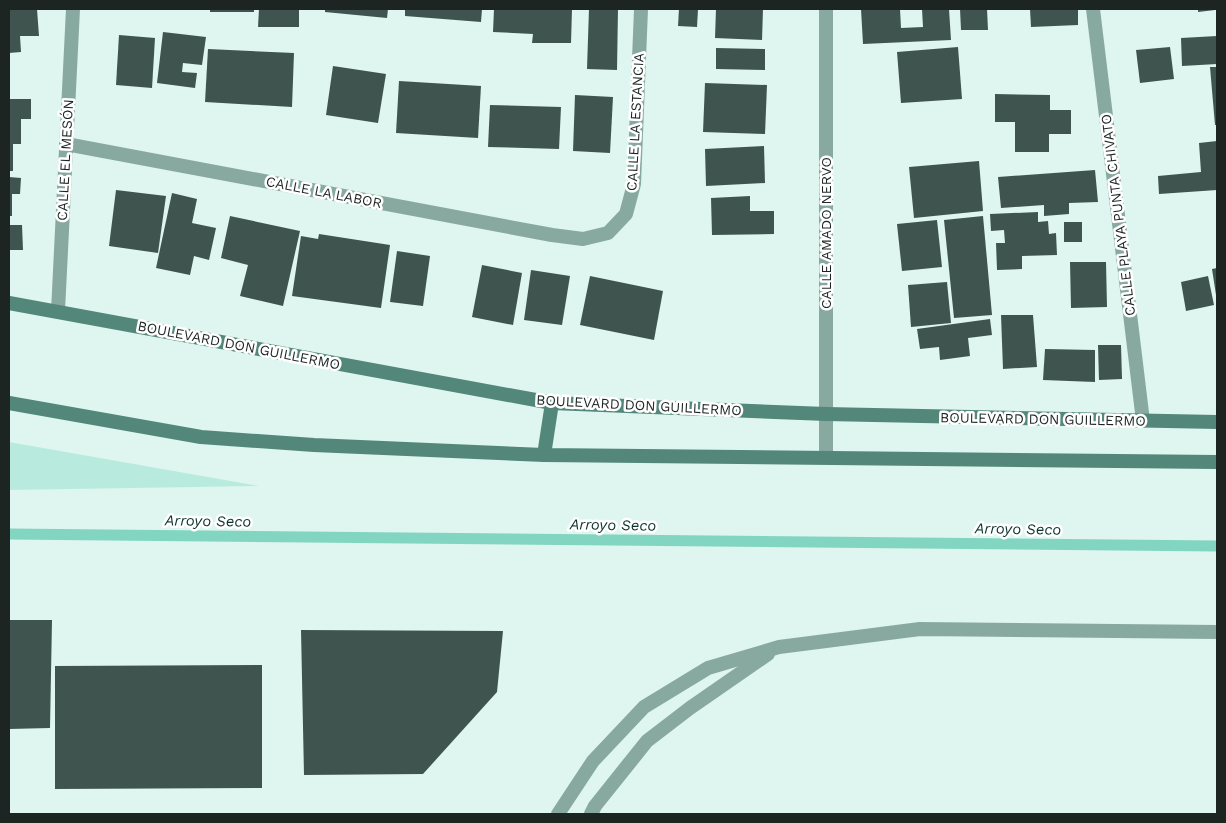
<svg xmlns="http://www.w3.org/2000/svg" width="1226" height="823" viewBox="0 0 1226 823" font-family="'Work Sans',sans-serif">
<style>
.green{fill:#b8ebde}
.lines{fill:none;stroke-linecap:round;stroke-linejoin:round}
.stream{stroke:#82d5c1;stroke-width:11}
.building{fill:#3f544e}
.minor{stroke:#88a9a0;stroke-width:14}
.secondary{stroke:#53877a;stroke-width:14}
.labels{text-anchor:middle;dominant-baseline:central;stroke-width:5;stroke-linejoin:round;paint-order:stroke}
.street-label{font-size:14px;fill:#1c2522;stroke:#fff}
.water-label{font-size:15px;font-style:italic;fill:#0c342c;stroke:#fff}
</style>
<rect width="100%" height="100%" fill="#def6ef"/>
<path class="green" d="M9,442L259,486L9,490Z"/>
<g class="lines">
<path class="stream" d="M9,534L1217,546"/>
</g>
<g class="building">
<path d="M9,9H37L39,36H20L21,52L9,53Z"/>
<rect x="210" y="9" width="44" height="3"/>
<path d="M259,9H299V27H258Z"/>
<path d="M325,9H388L387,18L325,12Z"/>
<path d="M405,9H482L481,22L405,16Z"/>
<path d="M494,9H572L571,43H532L533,34L493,32Z"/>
<path d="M589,9H618L617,70L587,69Z"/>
<path d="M679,9H698L697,27L678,26Z"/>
<path d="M716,9H763L762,40L715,38Z"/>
<path d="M861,9H900L901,28L923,27L922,9H949L951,40L863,44Z"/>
<path d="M960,9H987L988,30H961Z"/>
<path d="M1030,9H1078V25L1031,27Z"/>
<path d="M1198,9H1215V10L1198,12Z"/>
<path d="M163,32L206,37L202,65L183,63L182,72L197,73L195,88L157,83Z"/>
<path d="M119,35L155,38L152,88L116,85Z"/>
<path d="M1217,36V64L1182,66L1181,38Z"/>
<path d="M958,47L962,99L901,103L897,52Z"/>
<path d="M1170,47L1174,79L1140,83L1136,50Z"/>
<path d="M716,48L765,49V70L716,69Z"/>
<path d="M208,49L294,53L292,107L205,102Z"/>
<path d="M333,66L386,74L378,123L326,115Z"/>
<path d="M1210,67H1217V125H1215Z"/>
<path d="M399,81L481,86L478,138L396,133Z"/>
<path d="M705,83L767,85L765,134L703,132Z"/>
<path d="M995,94L1050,95V110H1071V134H1049V152H1015V122H995Z"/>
<path d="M575,95L613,97L610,153L573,151Z"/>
<path d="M9,99H31V119H21V144H13V171H9Z"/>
<path d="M490,105L561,107L559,149L488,147Z"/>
<path d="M1217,141V190L1159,194L1158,176L1201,172L1199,143Z"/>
<path d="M764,146L765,183L706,186L705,149Z"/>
<path d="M979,161L983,211L914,218L909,167Z"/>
<path d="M1095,170L1098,202L1069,203V214L1044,216V205L1001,208L998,177Z"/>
<path d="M9,177L21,178L20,194H12V216H9Z"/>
<path d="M116,190L166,196L158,253L109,246Z"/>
<path d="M172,193L197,199L192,223L216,228L209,260L194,256L190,275L156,268Z"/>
<path d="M750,196V211H774V234L712,235L711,198Z"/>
<path d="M1038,212V222L1048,221L1049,234L1056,233L1057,255L1022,256V269L997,270L996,243H1005L1004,230L991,231L990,214Z"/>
<path d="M230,216L300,231L283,306L240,296L248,265L221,258Z"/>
<path d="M983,216L992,315L954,318L944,220Z"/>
<path d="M937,220L942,267L902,271L897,224Z"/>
<rect x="1064" y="222" width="18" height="20"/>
<path d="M9,225H22L23,250H9Z"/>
<path d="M319,234L390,245L381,308L292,296L301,236L318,239Z"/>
<path d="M397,251L430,256L423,306L390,302Z"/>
<path d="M1070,262H1106L1107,307L1071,308Z"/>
<path d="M482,265L522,273L513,325L472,317Z"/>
<path d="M1217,268V295H1216L1212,269Z"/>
<path d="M531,270L570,276L562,325L524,320Z"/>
<path d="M590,276L663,291L654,340L580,325Z"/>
<path d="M1208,276L1214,305L1186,311L1181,282Z"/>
<path d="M947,282L951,323L911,327L908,285Z"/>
<path d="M1001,315H1033L1037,367L1003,369Z"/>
<path d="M990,319L992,335L968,338L970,356L940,360L939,347L920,349L917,329Z"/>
<path d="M1098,345H1121L1122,379L1099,380Z"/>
<path d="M1045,349L1095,350V382L1043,380Z"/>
<path d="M9,620H52L50,728L9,729Z"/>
<path d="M301,630L503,631L497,692L423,774L304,775Z"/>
<path d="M262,665V788L55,789V666Z"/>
</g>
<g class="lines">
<g class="minor">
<path d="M826,9V457"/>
<path d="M1093,9L1143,421"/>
<path d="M66,144L552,235L583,239L608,233L626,214L634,184L641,9"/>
<path d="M58,311L73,9"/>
<path d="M558,814L593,761L644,707L708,668L779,647L920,629L1217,632"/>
<path d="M591,814L595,806L647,741L690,708L768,654"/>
</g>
<g class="secondary">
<path d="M9,303L552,403L826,414L1217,422"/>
<path d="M9,403L201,437L314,445L544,455L1217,462"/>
<path d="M544,455L552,403"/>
</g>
</g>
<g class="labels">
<g class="street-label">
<text transform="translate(635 122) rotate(-87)">CALLE LA ESTANCIA</text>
<text transform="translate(65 160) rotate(-87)">CALLE EL MESÓN</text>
<text transform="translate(324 192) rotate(11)">CALLE LA LABOR</text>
<text transform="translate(1118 215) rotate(-97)">CALLE PLAYA PUNTA CHIVATO</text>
<text transform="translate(826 233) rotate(-90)">CALLE AMADO NERVO</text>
<text transform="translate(239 345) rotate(11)">BOULEVARD DON GUILLERMO</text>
<text transform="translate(639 405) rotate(3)">BOULEVARD DON GUILLERMO</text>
<text transform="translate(1043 419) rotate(1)">BOULEVARD DON GUILLERMO</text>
</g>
<g class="water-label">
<text transform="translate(208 521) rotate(1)">Arroyo Seco</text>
<text transform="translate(613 525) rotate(1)">Arroyo Seco</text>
<text transform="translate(1018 529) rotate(1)">Arroyo Seco</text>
</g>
</g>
<rect width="1226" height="823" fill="none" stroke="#1c2522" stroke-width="20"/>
</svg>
